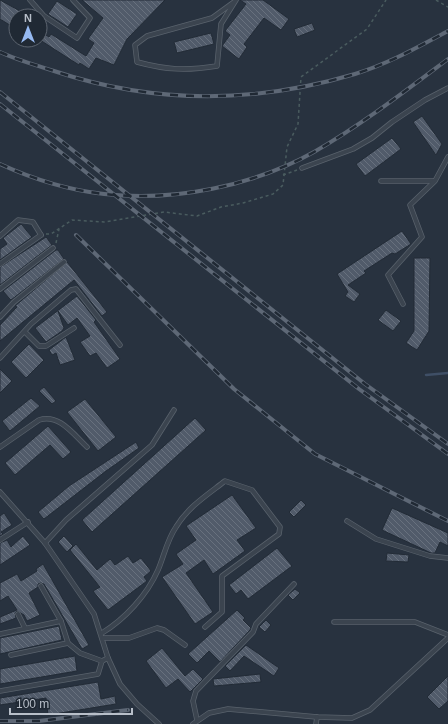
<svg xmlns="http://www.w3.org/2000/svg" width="448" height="724" viewBox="0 0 448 724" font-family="Arial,sans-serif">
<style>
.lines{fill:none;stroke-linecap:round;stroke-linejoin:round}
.stream{stroke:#3f4f66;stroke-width:2.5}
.building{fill:url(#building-back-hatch);stroke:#222b36}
.service-casing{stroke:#59626c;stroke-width:5.5}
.path{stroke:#4a5c5f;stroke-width:1.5;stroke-dasharray:3 3;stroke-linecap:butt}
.service{stroke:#3b444f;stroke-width:4}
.rail-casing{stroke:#5e6876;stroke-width:4}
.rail{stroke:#202934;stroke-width:2.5;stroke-dasharray:8;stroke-linecap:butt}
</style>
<defs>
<pattern id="building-back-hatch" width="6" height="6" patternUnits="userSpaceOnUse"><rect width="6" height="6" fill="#515b6a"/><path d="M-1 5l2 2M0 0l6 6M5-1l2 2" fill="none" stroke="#68717e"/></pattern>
</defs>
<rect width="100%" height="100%" fill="#28323f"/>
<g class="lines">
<path class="stream" d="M426,375L448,373"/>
</g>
<g class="building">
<path d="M0,0L29,16H16V29L0,19Z"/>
<path d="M82,0H165L127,39L114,65L96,58L89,69L80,63L79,65L40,40V31L49,37L51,34L86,56L94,43L88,39L103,18Z"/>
<path d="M240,0H263L289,19L281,30L264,18L244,44L247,47L239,59L222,46L230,35L225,31L246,4Z"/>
<path d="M57,1L77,14L68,27L48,14Z"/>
<path d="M312,23L315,30L297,37L294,29Z"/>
<path d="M211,33L214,44L177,53L174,42Z"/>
<path d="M422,116L442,144L436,155L413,122Z"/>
<path d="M392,138L401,149L365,176L356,164Z"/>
<path d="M21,224L32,237L0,260V249L7,244L3,238Z"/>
<path d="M402,231L411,244L395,254L392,253L364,271L366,273L348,285L360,294L354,302L345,296L348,292L337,274Z"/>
<path d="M46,237L52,245L0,285V267Z"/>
<path d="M56,250H58L64,259L11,300L3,291Z"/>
<path d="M414,258H430L429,331L417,350L406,343L414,331Z"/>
<path d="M67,262L107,312L102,316L74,280L0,341V325L17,307L15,306Z"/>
<path d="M77,296L96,320L94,322L120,359L107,368L96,353L90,356L80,342L90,336L77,318L68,325L58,311L64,328L62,331L46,342L35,328Z"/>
<path d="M386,310L401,321L393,331L378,320Z"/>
<path d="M66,337L75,360L60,365L56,353L52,355L49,350Z"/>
<path d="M29,344L44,360L26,378L11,362Z"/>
<path d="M0,369L12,381L0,393Z"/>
<path d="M44,387L56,401L52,404L39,391Z"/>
<path d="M31,398L40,406L10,431L2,421Z"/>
<path d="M85,399L116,437L98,451L67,412Z"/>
<path d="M195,418L206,430L92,532L82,520Z"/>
<path d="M48,426L71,452L63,459L50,445L15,475L5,463Z"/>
<path d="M136,442L139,448L106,471L44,519L38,512L69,486Z"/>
<path d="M232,495L256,528L237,540L245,551L213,574L204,560L186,573L213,612L195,624L162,577L183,564L176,554L196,540L186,526Z"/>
<path d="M301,500L306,505L294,517L289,512Z"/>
<path d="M392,508L448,533V546L440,542L435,553H431L382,530Z"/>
<path d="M4,513L12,525L1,532L3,534L0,536V516Z"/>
<path d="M23,536L30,545L0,565V543L7,540L11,547Z"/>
<path d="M64,536L73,546L67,552L58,542Z"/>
<path d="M76,544L97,570L110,559L115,565L128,556L133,563L141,558L151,571L144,577L147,581L108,610L93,591L100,587L70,550Z"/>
<path d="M277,548L292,566L248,599L241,590L236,594L229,585Z"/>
<path d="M387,553L409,555L408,562L386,561Z"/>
<path d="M43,564L89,645L82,649L44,584L41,583L38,584V587L29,593L40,615L27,621L24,615L17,611L15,613L16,618L0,624V617L17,610L8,596L0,601V583L17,574L21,581L37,571L36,569Z"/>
<path d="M295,589L300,593L293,600L288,595Z"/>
<path d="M237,610L245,618L243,620L251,628L250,630L220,662L209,651L197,663L188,654Z"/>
<path d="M266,620L271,625L265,632L259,627Z"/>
<path d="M59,626L62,640L0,654V638Z"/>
<path d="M246,645L279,668L274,676L244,656L230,671L225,666Z"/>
<path d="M162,648L185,676L193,669L203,679L190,692L178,679L166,688L146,661Z"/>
<path d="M75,656L77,671L0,684V669Z"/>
<path d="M260,674L261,682L214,686L213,679Z"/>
<path d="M448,676V701L439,709L427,697Z"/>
<path d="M98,682L101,699L115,696L116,704L48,715L46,698L0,705V698Z"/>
</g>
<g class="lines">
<g class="service-casing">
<g id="service">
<path d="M30,0L44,16L77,38L90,18L73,0"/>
<path d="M234,2L212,18L147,36L135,45L137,62C167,70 186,71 217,66L221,24L236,0"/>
<path d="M302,168L353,149L372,138L392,122L425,100L448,88"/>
<path d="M381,181H434"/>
<path d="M0,236L18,220L33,222L41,235"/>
<path d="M0,264L41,235"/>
<path d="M0,289L53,248"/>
<path d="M403,304L388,275L422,237L410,205L435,181L448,157"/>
<path d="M0,317L14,302L64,262"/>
<path d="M25,332L39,346H46L74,328"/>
<path d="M0,358L31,324L71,290L76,289L120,345"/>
<path d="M0,447L39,420C59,413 74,435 87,447"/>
<path d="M0,492L45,543L94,614L108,658L120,684L137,704L159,724"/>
<path d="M347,521L376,539L430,556L448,558"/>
<path d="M0,540L28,522"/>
<path d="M45,543L66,520L152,445L174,410"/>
<path d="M41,586L61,621"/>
<path d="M18,614L25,628"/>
<path d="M334,622H415L448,635"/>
<path d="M102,633C125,619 147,595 158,570C164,556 167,540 176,527C188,507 207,495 225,481L252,490L280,527L279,534L222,576V612L205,627"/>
<path d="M0,634L61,621L68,643"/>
<path d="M103,638H129L157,628L164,630L185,645"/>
<path d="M11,655L68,643L80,653L102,661"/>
<path d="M0,691L98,674L102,661L108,658"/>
<path d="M197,720L193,701L196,691L253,632L256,624L294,584"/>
<path d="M193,724L209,713L228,709L317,717L352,718L370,710L448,638"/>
<path d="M316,724L317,717"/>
</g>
</g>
<g class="path">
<path d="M436,0L448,7"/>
<path d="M283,175L297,170"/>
<path d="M46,234H51L72,220L104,222L164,212L197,216L221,207L243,203L273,194L283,185L287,147L298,124L301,77L367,29L386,0"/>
<path d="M56,243L59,229"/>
</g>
<use href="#service" class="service"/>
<g class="rail-casing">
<g id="rail">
<path d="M0,52C17,60 36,65 54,71C153,104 254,104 355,74C388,64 418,47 448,31"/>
<path d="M0,92L365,384L448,444"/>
<path d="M0,104L359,389L448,454"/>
<path d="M0,164C33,179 68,190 104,194C174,202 253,186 314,152C361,125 404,92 448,59"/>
<path d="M76,235L234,389L315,454L448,521"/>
<path d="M0,721H39L128,710"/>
</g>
</g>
<use href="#rail" class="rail"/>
</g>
<g transform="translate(28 28)"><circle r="19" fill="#202934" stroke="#5d6570"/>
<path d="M0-3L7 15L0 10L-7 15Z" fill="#96b9f1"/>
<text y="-6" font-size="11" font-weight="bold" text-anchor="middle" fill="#b8bfc9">N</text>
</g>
<path d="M10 708v6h122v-6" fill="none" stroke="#b8bfc9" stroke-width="2"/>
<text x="16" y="708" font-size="12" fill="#b8bfc9" stroke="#202934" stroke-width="3" paint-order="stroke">100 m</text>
</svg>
